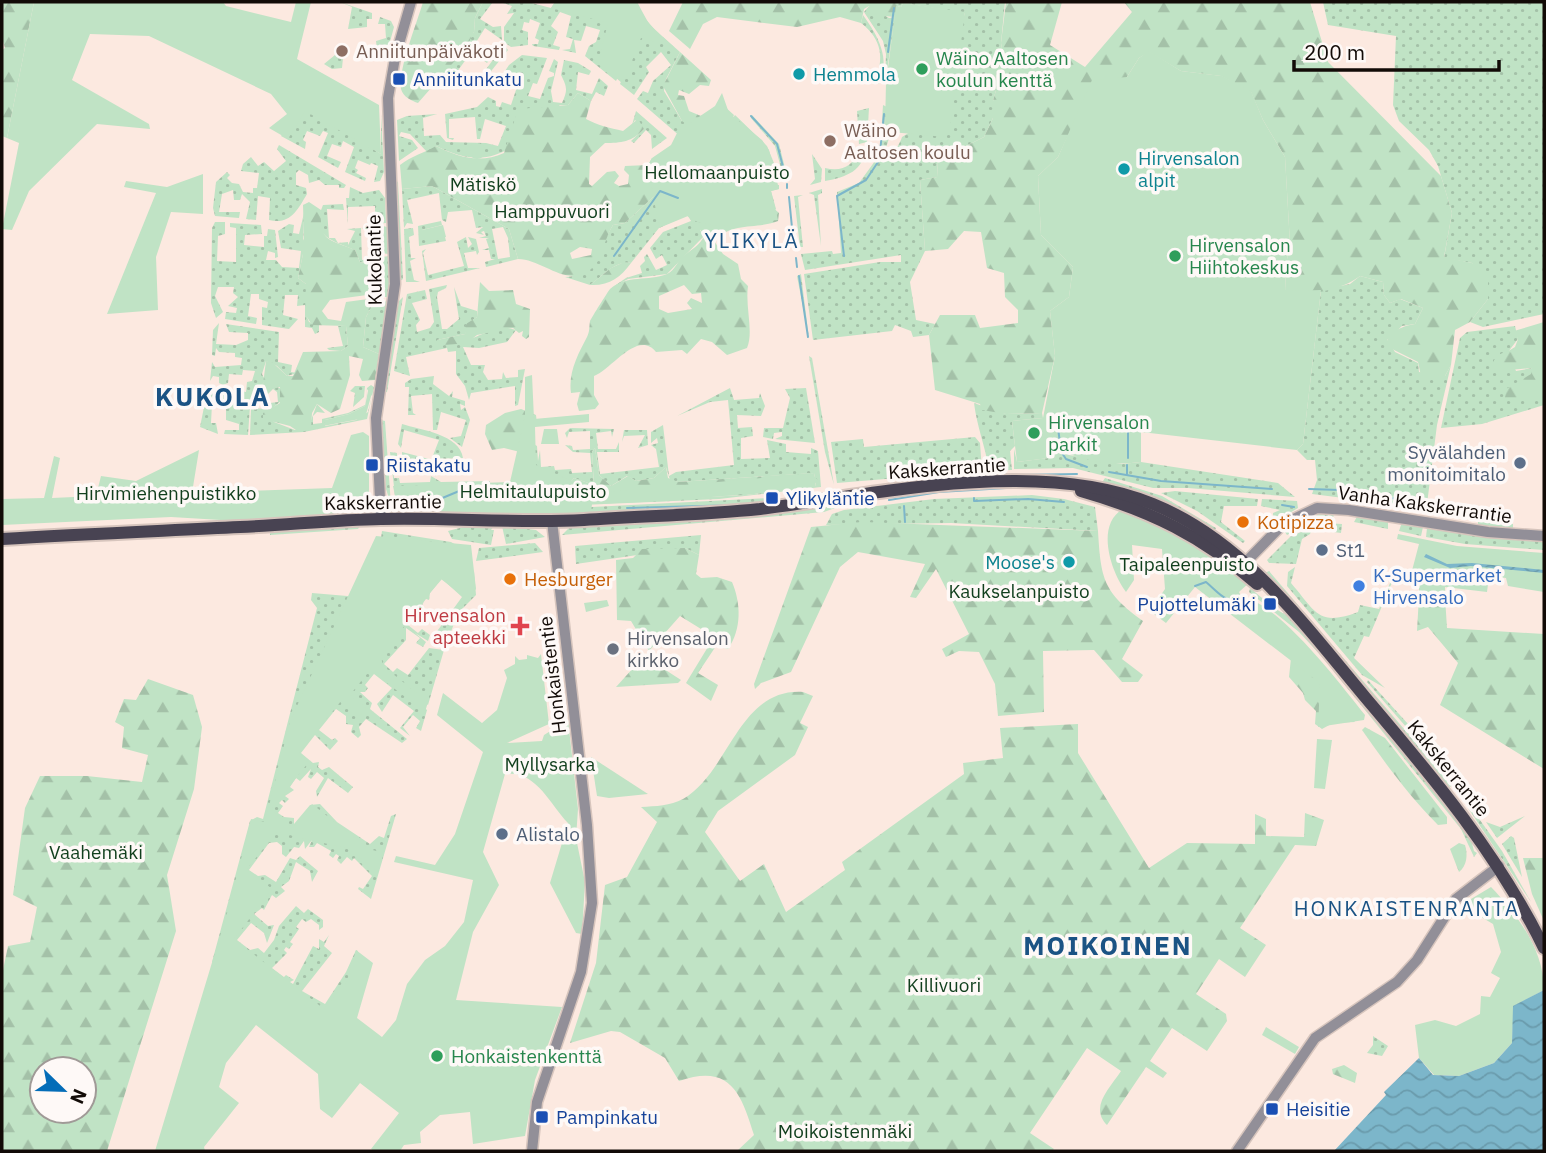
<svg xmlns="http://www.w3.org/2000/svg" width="1546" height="1153" viewBox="0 0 1546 1153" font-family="'IBM Plex Sans',sans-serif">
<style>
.grass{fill:url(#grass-dots);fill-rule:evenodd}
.forest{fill:url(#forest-firs);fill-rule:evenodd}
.park{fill:#c0e3c5}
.water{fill:url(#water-waves)}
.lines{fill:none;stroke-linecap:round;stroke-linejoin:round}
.stream{stroke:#7cb6ca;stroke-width:2}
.minor-casing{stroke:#d7c5bd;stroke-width:13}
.major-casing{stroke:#d7c5bd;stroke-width:16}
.minor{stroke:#928f98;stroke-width:10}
.major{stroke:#484352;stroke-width:12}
.education-dot{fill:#8d6e63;stroke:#fef9f7;stroke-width:2.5}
.leisure-dot{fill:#2e9e5b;stroke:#fef9f7;stroke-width:2.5}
.culture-dot{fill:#0f9aa8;stroke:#fef9f7;stroke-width:2.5}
.transit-dot{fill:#1a4fb4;stroke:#fef9f7;stroke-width:2.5}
.service-dot{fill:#5c6f8a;stroke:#fef9f7;stroke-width:2.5}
.food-dot{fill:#e8710a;stroke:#fef9f7;stroke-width:2.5}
.shop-dot{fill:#3f7fe0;stroke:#fef9f7;stroke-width:2.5}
.health-dot{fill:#e0444e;stroke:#fef9f7;stroke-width:2.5}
.worship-dot{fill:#6b7280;stroke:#fef9f7;stroke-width:2.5}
.labels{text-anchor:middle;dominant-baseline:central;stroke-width:7;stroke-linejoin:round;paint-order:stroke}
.education-label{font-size:19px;fill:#785e54;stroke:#fef9f7;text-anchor:start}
.leisure-label{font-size:19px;fill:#27864d;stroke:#fef9f7;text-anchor:start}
.culture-label{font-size:19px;fill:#0d838f;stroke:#fef9f7;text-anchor:start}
.transit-label{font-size:19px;fill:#164399;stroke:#fef9f7;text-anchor:start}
.park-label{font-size:19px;fill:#113f1d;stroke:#fef9f7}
.street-label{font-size:19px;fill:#120b07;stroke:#fef9f7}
.service-label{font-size:19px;fill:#4e5e75;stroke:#fef9f7;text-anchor:start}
.food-label{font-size:19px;fill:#c56008;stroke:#fef9f7;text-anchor:start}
.shop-label{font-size:19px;fill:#366cbe;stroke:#fef9f7;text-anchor:start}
.health-label{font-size:19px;fill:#be3a42;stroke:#fef9f7;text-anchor:end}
.worship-label{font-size:19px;fill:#5b616d;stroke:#fef9f7;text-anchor:start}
.neighbourhood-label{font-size:21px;letter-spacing:2px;fill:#1b5384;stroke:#fef9f7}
.district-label{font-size:26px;font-weight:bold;letter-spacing:2px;fill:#1b5384;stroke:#fef9f7}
</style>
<defs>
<pattern id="grass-dots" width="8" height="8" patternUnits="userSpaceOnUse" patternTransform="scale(1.75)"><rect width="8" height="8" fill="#c0e3c5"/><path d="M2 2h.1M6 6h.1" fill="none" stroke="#a4c1a8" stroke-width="1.8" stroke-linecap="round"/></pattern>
<pattern id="forest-firs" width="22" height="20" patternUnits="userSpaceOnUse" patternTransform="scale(1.75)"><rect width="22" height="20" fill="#c0e3c5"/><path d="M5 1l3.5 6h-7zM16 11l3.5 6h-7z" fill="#a4c1a8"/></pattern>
<pattern id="water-waves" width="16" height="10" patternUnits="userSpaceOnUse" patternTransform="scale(1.75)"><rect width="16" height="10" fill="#7cb6ca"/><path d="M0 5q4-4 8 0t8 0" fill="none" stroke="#6a9bac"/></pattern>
</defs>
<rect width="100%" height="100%" fill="#fce9e0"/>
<g class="grass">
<path d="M340,2L372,13V19H367V27L348,29L352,7Z"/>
<path d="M483,2H493L480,19L493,27L501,26L502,40L485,28L473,47L490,59L487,63L472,51L449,83V87L438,77L474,32L475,18Z"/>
<path d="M500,2H528L551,8L555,2H637L644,17L655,30L640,34L616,81L585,56L589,46L596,42L600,30L586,26L581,41L574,40L576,53L562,50L570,49L573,39L566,37L571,16L560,12L551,26L558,32L553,45L560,47L559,50L533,46L532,44H538L539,40L535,38L540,23L530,19L529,23L524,22L522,30L528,32V45L511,47L504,42V27L514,13L507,14L512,6Z"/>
<path d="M899,2H1005L1001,43L1004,61L993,101V118L984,137L938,160L937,177L920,180L925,251L910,282L916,320L935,324L929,335L913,337L911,331L895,325L892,331L813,340L804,274L880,262H901V255L805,270L801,254L832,251L833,254L841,253L837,192L859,183L875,161C889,155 897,152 902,137L910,132L925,134L965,13L903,3L901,7L896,6Z"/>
<path d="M1323,2H1544V314L1483,327L1470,322L1488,299L1472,263L1444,258L1452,213L1438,166L1429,150L1399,121L1393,105L1396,36L1328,25Z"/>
<path d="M869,6L889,18L895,17L885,84L886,54L883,41L864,12Z"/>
<path d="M863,15C878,36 891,58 879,84L874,83C885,59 882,39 861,23Z"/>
<path d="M380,17L391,21L394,27L385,60L378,59L376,41L386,38L385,24H378Z"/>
<path d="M663,37L680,52L666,79L664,91L682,121H731L735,115L767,146L776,168L689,144L637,99L643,91L648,93L653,81L671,65L661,52L646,67L649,72L634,95L620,84L640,38Z"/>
<path d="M504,45L508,50L484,80L481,76Z"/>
<path d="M343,54L347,57L343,58L342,68L332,69L324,64L335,55Z"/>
<path d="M522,55L547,58L537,84L533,83L528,96L540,99L548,78L554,76V73L549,71L554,59L558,62L551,91L553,102L562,103C568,90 567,87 561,75L564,60L578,63L591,71L589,75L578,72L576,90L592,94L599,78L608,86L604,96L596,92L591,101L578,93L568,105H560C516,143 497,176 436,146L428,153L410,134L401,132L399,136L412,140L418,148L399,161L397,120L407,116L437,114L423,118L424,136L440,135L446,142L486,143L498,146L506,126L485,119L480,139H477L475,117L449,119V138H454L453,140L447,138L445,114L477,107L488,97L496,101V106L500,107L502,102L511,105L518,84L506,80L503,86L497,83L509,65Z"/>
<path d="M304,105L381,154V114L384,172L380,181L374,182L378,166L371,163L370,165L358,160L355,168L358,170L356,173L366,178L365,181L345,172L354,147L343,141L341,147L332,144L327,156L341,162L338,168L318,157L328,133L323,131L320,136L307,131L303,140L306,142L305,149L281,136Z"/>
<path d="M883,105L887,107L885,127L891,132L885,151L880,153Z"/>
<path d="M869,108L867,142L859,144L857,111Z"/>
<path d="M636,111L667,138L652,149L651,135L646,130L634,143L631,141L644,129L635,120L632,125Z"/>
<path d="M752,115L779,144L788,180L784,179L775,146L751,118Z"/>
<path d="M279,145L346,185L344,188H339V185H325L319,180L309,183L308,175L299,170L296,173V185L306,188L307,194C297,211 290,225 269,220L270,198L258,196L256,220L246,219L250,202L242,194L240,200H234L233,190L222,194L219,212H240L239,218L215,216L213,208L216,182L227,172L230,175L227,178L232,183L239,184L243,192L253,193V188H257L259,173L241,171L243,164L251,157L258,166L264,162L274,171L286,161L277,149Z"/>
<path d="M866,148C863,171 847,177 825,181V168C841,172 854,167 858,149Z"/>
<path d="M812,154L822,169L821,182L810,185L815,179Z"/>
<path d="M394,180L398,182L403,279L400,281Z"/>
<path d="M779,185V189L771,191L776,209L700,230L704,236L667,274L628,279L613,287L626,278L642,273L640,266L645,261L644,257L647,254L656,270L667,265L662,255L656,259L650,248L663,232L691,221L688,216L659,228L631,263C614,261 603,276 590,285L565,277C600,275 598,249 613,225L625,223L663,188Z"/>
<path d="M432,186L509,229L518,259L486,267L485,262L495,259H491L489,250H482L489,248L486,239L489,238H479L486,236L484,231L481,232L484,235L476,233L483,227L476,228L472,210L448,212L446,222L442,220L439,193L407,200L413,224L407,223L404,228L402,189ZM503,227L508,238L510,257L498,259L492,229Z"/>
<path d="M350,187L363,193L379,190L385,198L386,223L375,224V206L348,207V224L346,198H349Z"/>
<path d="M822,189V193L818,195L821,246L814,195L809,193Z"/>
<path d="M803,195L798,197L803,247H800L794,196Z"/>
<path d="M343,204L344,210L327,209L329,238H335L338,243L348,242V245L355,231L347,229L375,227L377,231L361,228L362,260L378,256L379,265L360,262L355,250C334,241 309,237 323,205Z"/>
<path d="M304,213L303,254L298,278L306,284V314L309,322L319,325V332L315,334L312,328L305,327V305L297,306L298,295H285L283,315L298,319L289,329L262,325V307L267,308L268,302L259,299V294H251L248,316L257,318L256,324L225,319L226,312L236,313L237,308L228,306L238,297L233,293L234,287H218L215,296L223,312L216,318L211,303L212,228L215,222H225V234L218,236L217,261L236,262V228L230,227V223L261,225L262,234L245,235L244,245L264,247V236H267L268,229L275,230L278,257L275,258V253L268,251L266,260H276L282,267L299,268L301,251L281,248L278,231L289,224L294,225L293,233L299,234Z"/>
<path d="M441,221L442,225L422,230L445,237L446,241L419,246L418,226Z"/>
<path d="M383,226L387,227L388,254L382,253Z"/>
<path d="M413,228L414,235L409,237L411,258H416L410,261L414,280L420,282H406L404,229Z"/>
<path d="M466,237L468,248L472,244L468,237L476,239L479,252L477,255L476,251L464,253L468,268H480L426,281L422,251L426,249L423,253L428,275L464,266L457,242Z"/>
<path d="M389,256V297H381L380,289L371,287L368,280L378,272L382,257Z"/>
<path d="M801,274L809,339L797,276Z"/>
<path d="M1360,276L1383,282L1384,295L1390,303L1400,299L1423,308L1415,324L1402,326L1387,340L1395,352L1418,363L1419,372L1445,376L1451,365L1437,425L1427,504L1423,508L1312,494L1317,480L1315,460H1307L1297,450L1303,444L1321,290L1350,284Z"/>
<path d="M447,285L446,288L438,292L437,297L442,329H447L459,319L454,287L461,306L477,311V317L470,322L465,334L437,340C470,351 488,321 516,330L507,342L479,348L463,347L471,365H485L483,372L488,380L502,379L503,372L506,378L518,377V370L525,369L518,405L515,406V386L471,393L469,400L465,386L456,374V351L448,352L447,348L406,357L410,376L394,371L407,294L425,290L427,299L412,303L420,320L416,325L417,332L430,328L434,322L429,289Z"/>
<path d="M403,297L387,392H383L399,301Z"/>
<path d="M383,301L388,302V303L379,354L363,347L366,317L372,306L383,305Z"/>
<path d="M219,323L216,344L236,345L248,340V333L229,332L226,324L279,332L278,362L292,365L291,372L297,373L287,376L277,366L266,361L262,374L265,380L250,406L248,435L224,434L225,430H239V424L226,420V405L212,404L211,423H216L218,434L200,427L208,387H211L210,393L219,394V387L246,392L247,382L252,381L255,371L243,370L242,375L229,374L228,383L223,385L219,383V377L213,376L210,381L212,362L215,367L241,365L242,358L235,357V353L219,352L216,348L215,356L212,355L213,330Z"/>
<path d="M338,326H346L348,346L341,351L329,350L327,348L343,346Z"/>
<path d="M1515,326L1518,339L1508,352L1516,371L1532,368V374L1522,381L1544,398V405L1482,424L1441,428L1460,338L1467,332Z"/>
<path d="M809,356L812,358L834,485L825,452Z"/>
<path d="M434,376L433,384L449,396L453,391L452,397L465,401V406L460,404L461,410L465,407L470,420L462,447L450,438L461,436L466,420L441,412L437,430H433L432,394L411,396L413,413L416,415H408L409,387H405V383L411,379Z"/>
<path d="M371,385L374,387L367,419L304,432L250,435L251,408L269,409L270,403L278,402L277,392L273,389L276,387L282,389L281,401L268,412L274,422L295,430L310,423L317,404L325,413L317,412L313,416V424L322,423V419L348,413L365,405L367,388ZM367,389L372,396L368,412L356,420L325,426V420L349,414L365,406Z"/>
<path d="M355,386H365L364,397L353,407L355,393L350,391Z"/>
<path d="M730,388L734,400L759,398L760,393L765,406L761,416L737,415L738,428L752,427L753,436L741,438V459L770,458L767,440L786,444V452L811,454V448L818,451L821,487L719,499L582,505L512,492L523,477L532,443L537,446L538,461L540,450L541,467L554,466L555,470L571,469L572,473L592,472L590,453L573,452L565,445L572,446L573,450L590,449V431L569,432L567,438L565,433L570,428L614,429L612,437L611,431L596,433L598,449H616L619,442V452H597L600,474L659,467L656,449L651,445L658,443L657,438L651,443V432L663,425L669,476L676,472L734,465L728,400L710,402L677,416ZM595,448L599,475L611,486L627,476L636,481L654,478L666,467L670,480L678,482L814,473L816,486L746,495L665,499L608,501L580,497L567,503L556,494C541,498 527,498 526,479L537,470L547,472L549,476L546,482L549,485L567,486L574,478L594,485L592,452Z"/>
<path d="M806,388L815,443L775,439L782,436V432L774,433L773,439L763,437L764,428H783L790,398L785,389Z"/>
<path d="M974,403L1006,414L1042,413L1043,418L1012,421L1015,446L1010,451L1012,470H989C985,445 977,427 974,403Z"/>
<path d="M381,420L385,421L391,505L386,489Z"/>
<path d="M402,424C420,430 460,434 463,458L436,459V477L432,458L439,440L404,430L401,448L398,444Z"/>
<path d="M624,430H647L648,445L638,448L645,435L624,436L622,442Z"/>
<path d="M975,437L980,443L982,471L837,483L831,442L863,439L864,447Z"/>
<path d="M1056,447L1069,455L1122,464L1141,462L1278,483L1295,497L1188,488H1153L1073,468L1014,469V449L1017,462L1056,457Z"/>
<path d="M390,452L397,453V456L392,457L394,478H399L400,483L430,482L431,476L441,482L490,481V493L396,504Z"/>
<path d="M402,452L429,459L430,469L427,470L428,464L423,465L425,470H406L410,468V457L402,456Z"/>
<path d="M1105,478L1162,496L1216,528L1215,530L1101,484Z"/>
<path d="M1175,491L1258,499L1257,506H1224L1221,522L1245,541L1243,543L1197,511L1161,493Z"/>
<path d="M1032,495L1064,499L1095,507L1098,531L951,523L826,525L832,514L844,510L934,499Z"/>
<path d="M770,498V500L755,505L500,517L572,508Z"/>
<path d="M1262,499L1297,501L1298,508L1278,520L1273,518V513L1280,510L1261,506Z"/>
<path d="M846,504L824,512L562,535L569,528L580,526Z"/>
<path d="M1318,512H1334L1333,519L1309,523L1287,535L1285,532L1292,525Z"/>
<path d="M1358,515L1388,521V529L1354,522Z"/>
<path d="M1478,521L1513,524V528L1505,531L1478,527Z"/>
<path d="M1402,522L1423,527L1421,536L1399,531Z"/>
<path d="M1324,523L1342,524L1341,533L1312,529L1310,534L1302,539L1296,564L1269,563L1267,560L1291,536Z"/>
<path d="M471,525L494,526L491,530H494L491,545L452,539L448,531Z"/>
<path d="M290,526H360L358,529L270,535V531Z"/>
<path d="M502,526L536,530L545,537L506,544Z"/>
<path d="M1427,528L1544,540V550L1465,544L1426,537Z"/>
<path d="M382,531L451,542L456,545L470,571H474L476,595L458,613L446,645L439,644L435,634L462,597L442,579L430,593L429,600L426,599C419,607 423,611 417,619L413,616L408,625L418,633L422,629L430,635L428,641L415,633L426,642L423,647L416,643L420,638L406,628V640L384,664L393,672L397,668L408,675L429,648L444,650L428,705L380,666L379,551Z"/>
<path d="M701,535L699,555L685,548L576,564L575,546Z"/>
<path d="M535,543L543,552L476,561L479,548Z"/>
<path d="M1295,567L1291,583C1316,612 1318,627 1358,612L1360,605L1379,609L1393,576L1410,580H1393L1369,637L1364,636L1354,658L1385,688L1362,675L1287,586L1288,572Z"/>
<path d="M1269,571L1452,785L1450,787L1437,775L1295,605L1265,573Z"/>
<path d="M1250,588L1274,608L1293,619L1405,750L1470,836L1474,851L1477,853L1474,857L1461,829L1323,658L1299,632L1249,592Z"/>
<path d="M312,593L371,598L376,665L427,710L421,731L416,728L420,721L413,715L403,727L410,736L400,728L414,711L393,695L382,712L377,704L392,688L374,674L365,685L368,688L365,692H360L372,703L370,709L407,739L402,743L366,719L359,727L361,735L358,738L351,732L353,725L346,724V716L336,709L319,730L332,740L335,738L338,741L330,750L315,735L301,753L313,763L319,762L318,767L322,770L329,767L353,787L348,793L328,778L317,797L316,791L324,778L317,772L311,779L308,777L311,769L300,781L296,778L290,787L294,790L285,796L289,799L285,803L282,800L279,803L283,806L278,813L284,817L294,818V824L310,805L320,804L337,822L370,844L379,836L384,838L391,816L396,814L371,899L358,889L359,887L363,889L372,876L354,858L352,861L347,857L341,864L337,860L339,856L336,854L333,858L329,855L331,851L317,843L314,847H309L312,840L305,849L304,841L299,848L294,847L286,857L282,854V846L277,842L269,843L249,870L258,876L265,875L276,882L290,858L296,860L300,856L318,871L312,882L310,871L296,862L289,881L281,887L285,891L276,898L272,895L264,910L262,908L254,914L268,926L274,925L267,943L264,933L251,923L237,940L250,950L258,948L264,953L274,940L279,926L296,906L304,913L308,909L323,920V927L319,930V925L311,919L306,922L302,919L296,927L299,929L290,942L293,944L289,949L286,947L284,950L287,953L272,968L284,977L286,975L294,980L290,982L293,984L313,946L319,949V939L324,942L329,935L324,946L332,953L302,991L325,1004L346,972L356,950L358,951L340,1012H322L212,962L250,821L257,817L263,819L317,608L311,600Z"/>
<path d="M1368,680L1429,747L1475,806L1367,682Z"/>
<path d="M1470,806L1502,851L1531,902L1468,808Z"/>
<path d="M1525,816L1497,838L1486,822L1500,827Z"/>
<path d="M1511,836L1514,838L1522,877L1502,844Z"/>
<path d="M1373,1036L1388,1046L1382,1056L1367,1053L1373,1045Z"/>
</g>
<g class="forest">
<path d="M2,2H34L7,138L2,136V50L5,48L2,38Z"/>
<path d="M423,2H483L475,18L474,32L466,48L418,103C412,101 403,97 401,89C398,69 417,23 423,2Z"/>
<path d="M683,2H899L895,17L873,15L869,6L864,9L861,23L840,17L797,27L717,17L703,24L690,49L669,31Z"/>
<path d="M1006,2H1062L1050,45L1085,67L1132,12L1124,2H1310L1328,62L1441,176L1452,213L1444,257L1472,263L1488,280V299L1470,322L1455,330L1451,365L1445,376L1427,379L1421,376L1418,362L1386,346C1387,332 1402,326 1415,324L1423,308L1401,299L1390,303L1384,295L1383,282L1360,276C1344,289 1306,298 1286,291L1285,270L1290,244L1285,157L1263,120L1251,92L1221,76L1181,71L1149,52L1139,58L1127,77L1074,123L1058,157L1038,176L1041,235L1073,267L1069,297L1050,311L1055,356L1042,413L1006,414L982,410L980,404L935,390L929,335L940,315H975L980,328L1018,323V310L1005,297L1004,273L987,268L981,232L964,231L948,249L925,251L920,180L937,177L938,160L984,137L993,118V101L1004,61L1001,43Z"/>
<path d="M680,52L711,80L709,86L700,85L689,94L679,90L678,95L684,96L689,111L701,116L724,106L734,115L731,121L690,127L682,121L663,86Z"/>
<path d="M578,93L591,101L586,119C597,125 610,128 623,131L638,119L644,129C632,142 621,143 605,143L590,157L589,184L592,186L607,172L615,171L619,176L614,183L619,186L628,184L629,175L624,170L625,166L648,165L652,158L663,188L625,223L613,225C604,239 604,254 595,265C571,293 544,259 518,259L509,229L432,186L402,189L400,165C411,156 424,153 436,146C458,157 480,164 504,153L518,109L568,105ZM580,247L592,249L591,255L572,259L570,253Z"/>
<path d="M309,202L321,210C319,243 330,239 355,250L360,262L382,266L368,280L371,287L380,289L381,297L367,295L330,300L322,311L328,319L341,321L346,302L368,299L387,303L372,306L366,317L363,347L379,354L375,380L362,381L359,375L363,359L349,356L350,375L340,409L331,413L317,404L312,413L311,430L299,432L290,426L263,419V413L280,403V387L273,389L263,399L253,389L257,384H263L266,361L272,362L287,376H293L303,352L341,351L348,346L346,326L312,325L305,314L306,284L298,278L303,254L300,245L304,239L303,205Z"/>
<path d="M769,204L779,213L778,221C755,230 733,221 714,241L723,254L738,264L741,279L748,286C745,307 754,332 747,348L727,355L712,342L701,339L687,354L682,350L656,352C638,329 612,369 594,376V395L599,404L595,409L579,411L577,404L580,392L571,393C568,373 578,354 587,337C590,331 589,327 590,321C592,317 607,293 610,289C627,274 648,282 667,274C676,270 677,260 685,255C692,249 700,245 704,236L697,224L709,214ZM684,285L692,294L701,293L702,303L691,298L687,303L692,309L668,313L659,309V296Z"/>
<path d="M624,262L631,263C620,278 609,286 590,285L611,268Z"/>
<path d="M480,282L489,291L513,290L516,304L530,309L529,337L526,339L522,336L523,331L519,333L513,328L477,335L467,343L436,346L437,340L465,334L466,324L477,317Z"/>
<path d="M1544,322V398L1527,401L1505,398L1506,389L1531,374L1532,368L1497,371L1492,367C1495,351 1504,355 1515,347L1518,339L1514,331Z"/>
<path d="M369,386L373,389L365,418L323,426L325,420L349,414L365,406Z"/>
<path d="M521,409L536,415L537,424L520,452L504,448L492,450L485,434L486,425L505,413Z"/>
<path d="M595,448L599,475L611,486L628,476L636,481L654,478L666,467L668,478L678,482L811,473L818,480L812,487L746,495L623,500L567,486L574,478L594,485L592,452Z"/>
<path d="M862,522L1098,531C1101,579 1103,592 1143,621L1122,659L1143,675L1138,682H1122L1094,650L1043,651L1044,712L998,716L995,684L979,652L959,651L946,657L942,649L969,634L936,569L916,598L910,597L925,564L858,552L840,567L791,672L761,683L755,689L754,684L811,527Z"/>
<path d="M685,548L699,555L696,574L701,578L717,577L732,582C741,603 742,629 728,649L716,646L698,673L718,685L711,701L686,683L714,637L680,616L649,651L631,621L617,620L616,560L633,558L642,549Z"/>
<path d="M1419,596L1445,597L1447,628L1544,634V769L1440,705L1458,663L1428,627L1417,631Z"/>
<path d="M1266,616L1355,722L1333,723L1322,729L1315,724L1316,711L1305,700L1303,693L1289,677L1291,658Z"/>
<path d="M644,656L681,680L678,683L616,687Z"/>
<path d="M148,679L193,695L202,727L194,789L167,875L176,931L107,1151H2V975L8,946L30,942L37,907L13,895L25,808L40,776H87L142,782L148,755L122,748L124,727L115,722L124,699L136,700ZM42,1069H84V1111H42Z"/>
<path d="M803,692L813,696L800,723L808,727L795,755L718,811L705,832L740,881L764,864L786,912L845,870L842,862L964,774L963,763L1003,758L1000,728L1078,724V753L1149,868L1187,843L1255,844V814L1266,819V836L1304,837L1305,813L1324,820L1316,846L1295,845L1240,928L1266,945L1245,977L1219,959L1196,994L1226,1014L1227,1021L1207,1051L1172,1028L1150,1061L1167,1073L1163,1078L1146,1067L1107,1125C1089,1107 1110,1088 1121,1071L1087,1048L1030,1133L1054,1149L1052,1151H737L754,1135C741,1093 730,1063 679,1081L665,1058L620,1032L611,1031L570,1043L596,963L605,885L627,877L657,822L641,807C656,806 670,806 683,799C730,772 738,688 803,692Z"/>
<path d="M1365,727L1385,738L1447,817V824L1438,825C1409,796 1385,763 1362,730Z"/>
<path d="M1459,843L1465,845C1468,854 1467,866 1459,872L1450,849Z"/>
<path d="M1523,858H1544V921L1532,894Z"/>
<path d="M1344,1065L1357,1073L1355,1083L1333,1074L1332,1069Z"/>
</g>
<g class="park">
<path d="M34,2H223L226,6L291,22L296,2H311L297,59L379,105L381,154L305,111L288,139L269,128L287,114L271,94L149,36L90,34L72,80L149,124L150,129L97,124L29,191L12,230L2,229L19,143L7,138Z"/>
<path d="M555,2H637L649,24L674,47L641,38L623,84L598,62L608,23L551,8Z"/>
<path d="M903,3L965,12L950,126L945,137L891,132L885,127L886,83L896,6L901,7Z"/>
<path d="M1149,51L1181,71L1222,76L1251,91L1263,120L1285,157L1290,244L1285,270L1286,291L1321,290L1303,444L1297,450L1141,432V462C1115,466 1077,462 1056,446L1057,457L1017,462L1012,421L1043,418L1055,356L1050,311L1069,297L1073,267L1041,235L1038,176L1058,157L1092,80L1127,77L1139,58Z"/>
<path d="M722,93L729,113L762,140L769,150L779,189L771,191L778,220C750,222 707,234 686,215L659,228L648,165L652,158L671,145L678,131L715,106Z"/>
<circle cx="477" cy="151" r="8"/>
<path d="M203,174V214L171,212L156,257L158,310L107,314L156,193L124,187L126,181L167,187Z"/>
<path d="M443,225L446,237L425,241L422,230Z"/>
<path d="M532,375L534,419L589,414V422L535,427L536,465L598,493L814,473L816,487L669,501L592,504L591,512L489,516L398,511L393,486L510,482L525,416V377Z"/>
<path d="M544,429H557L559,444H541Z"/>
<path d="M363,432L369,436V505L361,510L360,516L254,522L171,517L2,525V499L44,498L54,456L60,458L52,498L96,496L101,476L136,481L199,450L192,493L332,488L351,435Z"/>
<path d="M1123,509L1156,519L1250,582L1239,592L1241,596C1281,605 1339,683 1365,715L1364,720L1318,727L1320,683L1195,587L1166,623L1150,611L1165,589L1162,549L1132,545L1134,580L1126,592C1111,572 1095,525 1123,509Z"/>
<path d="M1398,534L1457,546L1544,553V592L1508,586L1506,578L1498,577L1495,584H1488L1487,592L1445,587V597L1419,596V584L1409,582L1419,544L1397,539Z"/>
<path d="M376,536L471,545L476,589L467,599L441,579L381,656L383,666L428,702L425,712L370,670L350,695L366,708L361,715L341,701L298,755L308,763L271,810L293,828L312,804L369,849L384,853L378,872L349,849L277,832L247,869L272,889L234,939L324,1009L347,981L356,950L373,963L357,1018L382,1037L396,1020L407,984L425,960L445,946L464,922L473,880L394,862L396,856L435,865L455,834L483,752L437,715L443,693L482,723L497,710L507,678L504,670L515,664V656L519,660L527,659V655L538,658L541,654L549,724L507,743L542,741L544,735L568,720L578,809L576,838L585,882L582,934L576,933L550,883L568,823C549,803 536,770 505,774L483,852L499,885L473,932L456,1000L562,1007L535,1080L525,1136L473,1144L470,1112L440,1115L420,1132L421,1143L404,1145L400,1151H374L371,1149L399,1113L360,1083L332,1118L320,1109L318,1074L256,1025L226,1063L219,1087L239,1103L204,1147L205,1151H155L230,903L251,819L265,822L290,721Z"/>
<path d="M607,600L609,606L586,612L584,603Z"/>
<path d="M556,652L564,694L558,699L551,697L546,657L547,653Z"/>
<path d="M1317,739L1332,740L1325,789L1314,788Z"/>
<path d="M591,757L648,794L609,798L597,796Z"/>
<path d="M1491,887C1516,913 1544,949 1544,990L1514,1006L1512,1043L1494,1063L1459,1076L1434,1075L1419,1058L1415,1025L1435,1020L1456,1026L1480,1014L1481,996L1490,997L1500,978L1491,973L1501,952L1493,924L1461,905Z"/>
<path d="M1266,1027L1299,1047L1295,1054L1262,1035Z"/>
</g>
<g class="water">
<path d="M1426,554L1447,564L1472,563L1544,570V573L1471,566L1450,568L1424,557Z"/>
<path d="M1544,990V1151H1334L1386,1095L1384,1092L1419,1058L1433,1075L1459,1076L1494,1063L1512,1043L1513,1006Z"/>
</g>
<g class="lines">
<g class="stream">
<path d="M888,52L894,8"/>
<path d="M751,116L777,144L786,178"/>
<path d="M880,152L884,114"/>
<path d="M787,184V188"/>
<path d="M789,197L793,238"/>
<path d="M614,256L660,191L678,198"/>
<path d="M844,256L837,196L866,180L878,162"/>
<path d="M796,258L797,267"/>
<path d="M799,276L808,337"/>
<path d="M1128,425V458"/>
<path d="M1058,428L1060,443"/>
<path d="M1060,450L1066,459L1087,467"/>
<path d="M1109,472L1161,481L1272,489"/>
<path d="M1127,474V465"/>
<path d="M1016,475L1077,474"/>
<path d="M1309,489L1340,490L1416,502"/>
<path d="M974,498V501L1028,499L1064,502"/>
<path d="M397,500L440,499L464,489"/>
<path d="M889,500L939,492L1006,488"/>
<path d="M1282,505L1294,507"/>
<path d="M904,506L905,522"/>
<path d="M627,508L740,505"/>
<path d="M1195,586L1206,582C1218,592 1227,606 1243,598"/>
</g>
<g class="minor-casing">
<g id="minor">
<path d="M381,519L376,418L395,284L388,98L395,58L411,2"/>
<path d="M1242,566L1283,524L1317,508L1349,510L1488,532L1544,536"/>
<path d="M532,1151L537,1102L581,972L592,903L587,825L552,521"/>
<path d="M1237,1151L1315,1038L1397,982L1417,960L1456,899L1499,866"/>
</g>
</g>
<g class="major-casing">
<g id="major">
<path d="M1081,491C1151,511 1202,536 1257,584"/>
<path d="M2,539C81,534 160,531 240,527C287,525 334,520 381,519C448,517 516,524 584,520C642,516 702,515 760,509C879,494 1038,457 1153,504C1244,541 1304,624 1365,697C1433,777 1498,854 1544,948"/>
</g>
</g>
<use href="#minor" class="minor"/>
<use href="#major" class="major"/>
</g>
<g class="education-dot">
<circle cx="342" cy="51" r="7"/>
<circle cx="830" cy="141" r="7"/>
</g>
<g class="leisure-dot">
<circle cx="922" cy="69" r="7"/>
<circle cx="1175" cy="256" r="7"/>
<circle cx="1034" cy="433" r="7"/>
<circle cx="437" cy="1056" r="7"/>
</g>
<g class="culture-dot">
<circle cx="799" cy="74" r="7"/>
<circle cx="1124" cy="169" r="7"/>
<circle cx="1069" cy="562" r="7"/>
</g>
<g class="transit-dot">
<rect x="392" y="72" width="14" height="14" rx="3.5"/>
<rect x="365" y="458" width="14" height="14" rx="3.5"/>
<rect x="765" y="491" width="14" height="14" rx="3.5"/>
<rect x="1263" y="597" width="14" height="14" rx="3.5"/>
<rect x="1265" y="1102" width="14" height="14" rx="3.5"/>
<rect x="535" y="1110" width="14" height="14" rx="3.5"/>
</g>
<g class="service-dot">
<circle cx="1520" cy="463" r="7"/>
<circle cx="1322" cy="550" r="7"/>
<circle cx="502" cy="834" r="7"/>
</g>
<g class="food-dot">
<circle cx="1243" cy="522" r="7"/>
<circle cx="510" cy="579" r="7"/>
</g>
<circle class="shop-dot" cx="1359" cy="586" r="7"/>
<path class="health-dot" d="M516.5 615.5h7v7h7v7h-7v7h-7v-7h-7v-7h7z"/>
<circle class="worship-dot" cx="613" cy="649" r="7"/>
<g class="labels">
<g class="education-label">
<text x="356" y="51">Anniitunpäiväkoti</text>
<text x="844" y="130">Wäino<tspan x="844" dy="22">Aaltosen koulu</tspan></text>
</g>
<g class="leisure-label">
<text x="936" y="58">Wäino Aaltosen<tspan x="936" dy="22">koulun kenttä</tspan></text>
<text x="1189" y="245">Hirvensalon<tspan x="1189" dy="22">Hiihtokeskus</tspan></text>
<text x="1048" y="422">Hirvensalon<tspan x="1048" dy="22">parkit</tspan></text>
<text x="451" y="1056">Honkaistenkenttä</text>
</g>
<g class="culture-label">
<text x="813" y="74">Hemmola</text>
<text x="1138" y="158">Hirvensalon<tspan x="1138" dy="22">alpit</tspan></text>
<text x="1055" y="562" text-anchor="end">Moose's</text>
</g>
<g class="transit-label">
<text x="413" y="79">Anniitunkatu</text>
<text x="386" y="465">Riistakatu</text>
<text x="786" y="498">Ylikyläntie</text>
<text x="1256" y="604" text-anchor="end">Pujottelumäki</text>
<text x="1286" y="1109">Heisitie</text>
<text x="556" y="1117">Pampinkatu</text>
</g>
<g class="park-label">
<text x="717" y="172">Hellomaanpuisto</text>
<text x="483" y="184">Mätiskö</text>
<text x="552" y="211">Hamppuvuori</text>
<text x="533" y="491">Helmitaulupuisto</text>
<text x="166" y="493">Hirvimiehenpuistikko</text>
<text x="1187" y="564">Taipaleenpuisto</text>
<text x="1019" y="591">Kaukselanpuisto</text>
<text x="550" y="764">Myllysarka</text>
<text x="96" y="852">Vaahemäki</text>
<text x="944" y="985">Killivuori</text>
<text x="845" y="1131">Moikoistenmäki</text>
</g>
<g class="street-label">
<text transform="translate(374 260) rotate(-91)">Kukolantie</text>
<text transform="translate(947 468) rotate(-4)">Kakskerrantie</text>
<text transform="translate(383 502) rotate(-1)">Kakskerrantie</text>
<text transform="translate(1425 504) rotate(8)">Vanha Kakskerrantie</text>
<text transform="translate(552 675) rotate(-97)">Honkaistentie</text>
<text transform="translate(1449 768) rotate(51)">Kakskerrantie</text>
</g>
<g class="service-label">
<text x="1506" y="452" text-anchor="end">Syvälahden<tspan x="1506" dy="22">monitoimitalo</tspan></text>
<text x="1336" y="550">St1</text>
<text x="516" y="834">Alistalo</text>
</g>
<g class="food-label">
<text x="1257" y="522">Kotipizza</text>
<text x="524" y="579">Hesburger</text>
</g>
<g class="shop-label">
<text x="1373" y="575">K-Supermarket<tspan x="1373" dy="22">Hirvensalo</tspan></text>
</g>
<g class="health-label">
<text x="506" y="615">Hirvensalon<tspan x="506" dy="22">apteekki</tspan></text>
</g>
<g class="worship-label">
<text x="627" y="638">Hirvensalon<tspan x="627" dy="22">kirkko</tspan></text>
</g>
<g class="neighbourhood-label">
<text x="752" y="240">YLIKYLÄ</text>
<text x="1407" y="908">HONKAISTENRANTA</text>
</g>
<g class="district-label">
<text x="213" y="396">KUKOLA</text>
<text x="1108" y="945">MOIKOINEN</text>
</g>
</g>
<rect width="1546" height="1153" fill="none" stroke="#120b07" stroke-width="7"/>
<g transform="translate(63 1090) rotate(113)"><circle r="33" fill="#fef9f7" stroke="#a09a97" stroke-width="2"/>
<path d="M0-5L12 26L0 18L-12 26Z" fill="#046db8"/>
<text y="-10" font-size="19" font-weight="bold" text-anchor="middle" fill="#120b07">N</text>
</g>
<path d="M1294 60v10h205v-10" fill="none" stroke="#120b07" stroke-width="3.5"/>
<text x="1304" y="60" font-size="21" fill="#120b07" stroke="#fef9f7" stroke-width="5" paint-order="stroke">200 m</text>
</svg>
